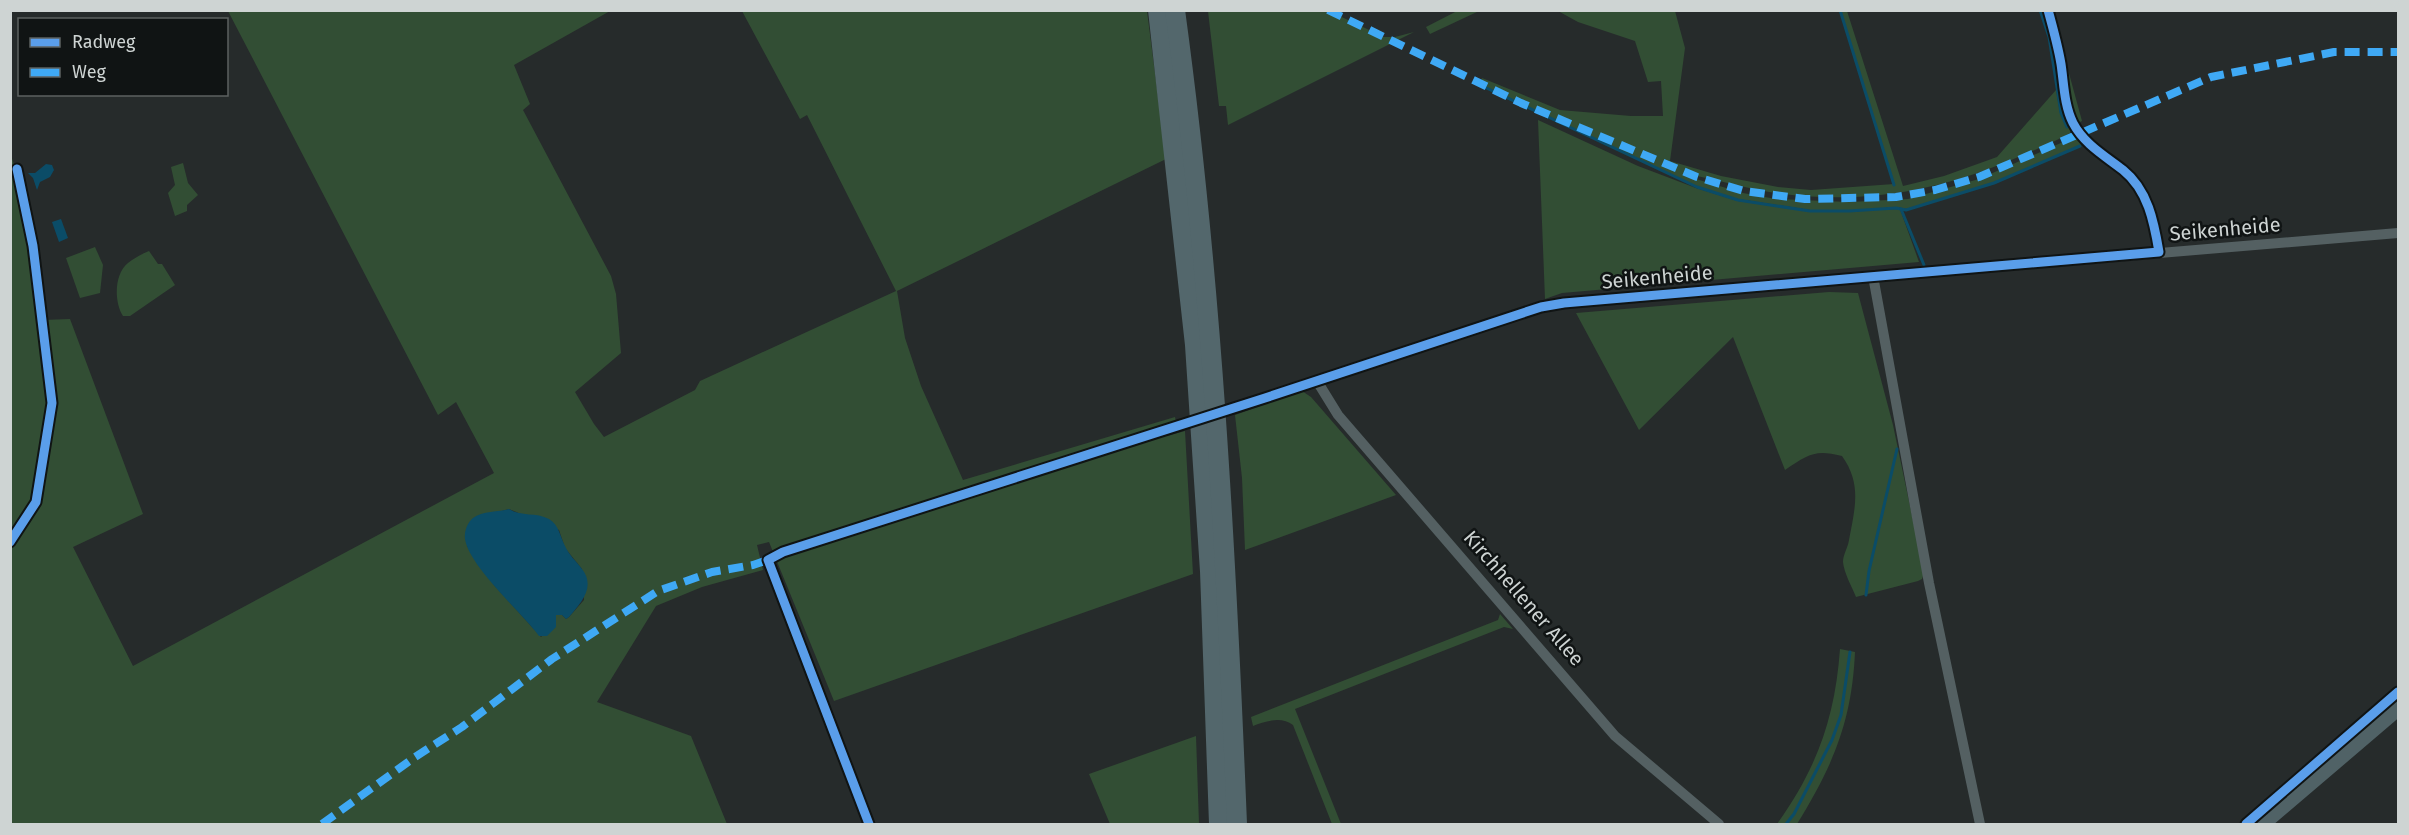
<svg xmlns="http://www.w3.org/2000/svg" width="2409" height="835" viewBox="0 0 2409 835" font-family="'Fira Sans',sans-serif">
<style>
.green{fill:#324e34;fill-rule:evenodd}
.water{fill:#0b4c67}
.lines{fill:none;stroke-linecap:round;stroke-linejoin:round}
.stream{stroke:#0b4c67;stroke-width:3}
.street{stroke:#546062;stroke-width:10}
.primary{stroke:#506266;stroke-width:16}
.highway{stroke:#53676c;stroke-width:20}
.quiet{stroke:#3fa9f5;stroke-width:8;stroke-dasharray:15 8;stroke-linecap:butt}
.cycleway-casing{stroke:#101414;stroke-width:13}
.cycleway{stroke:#5a9eea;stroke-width:9}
.labels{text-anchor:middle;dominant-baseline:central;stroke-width:5;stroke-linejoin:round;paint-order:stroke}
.street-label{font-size:20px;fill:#ced4d3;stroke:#101414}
</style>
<rect width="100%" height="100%" fill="#262b2b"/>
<g class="green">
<path d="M1459,10L1479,11L1430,34L1426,27Z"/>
<path d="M228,11H610L514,65L530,104L523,110L611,276L616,294L621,353L575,392L594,424L604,437L695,390L700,381L896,291L807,115L800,119L742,11H1147L1166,159L897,291L905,338L921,386L963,480L1175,417L1176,422L1165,426L1167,436L1185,431L1193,574L834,701L769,542L757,545L763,570L702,587L656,606L597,702L691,736L727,824H11V302L12,291L10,153L16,170L43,320L70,319L143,514L73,547L133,666L494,473L456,402L438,415ZM509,509L559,530L565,548L582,569L584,600L569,617L566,619L562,615H556V622L541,637L494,585L467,546L495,513Z"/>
<path d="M1208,11H1329L1384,37H1395L1414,32L1228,125L1226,106H1219Z"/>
<path d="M1558,11H1675L1685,48L1670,161L1721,176L1778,187L1811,190L1894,184L1841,11H1847L1903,186L1944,176L1997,157L2056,90L2060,113L2067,127L2060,105L2049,37L2041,11H2047L2072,128L2070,133C2053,143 2034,150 2016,158C1939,191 1866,204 1783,194C1753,190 1725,182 1697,176L1696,179L1743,193L1776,199L1849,202L1908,199L1979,179L2072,138H2079L2086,143L1996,182L1906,209L1896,207L1849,211L1810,210L1738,199L1697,187L1480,84L1482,78L1560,110L1631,116H1663L1661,81L1648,82L1635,41L1578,22Z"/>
<path d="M2052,11L2082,121L2076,124Z"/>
<path d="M1538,120L1638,166L1696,188L1738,201L1809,211L1900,209L1919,262L1562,293L1545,299Z"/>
<path d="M183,163L188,183L198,195L187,205V211L175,216L168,193L175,185L171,167Z"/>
<path d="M95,247L103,265L100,293L80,298L66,258Z"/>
<path d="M149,251L158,264H162L175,285L130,316H123C114,302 114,274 128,263C134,258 142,254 149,251Z"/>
<path d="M1829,292L1858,293L1893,425L1924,573L1922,579L1918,581L1856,597C1852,587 1844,573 1843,562C1843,555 1848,547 1849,540C1855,508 1862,484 1842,456C1814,449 1808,455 1785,470L1733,337L1639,430L1576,313Z"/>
<path d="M1302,391L1311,397L1396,495L1245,550L1242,478L1235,415Z"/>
<path d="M1500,614L1513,629L1504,627L1295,709L1341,824H1332L1293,725C1282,716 1265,721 1253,726L1251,717L1498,620Z"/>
<path d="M1840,649L1855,652C1852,721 1833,766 1797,824H1777C1817,768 1835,718 1840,649Z"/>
<path d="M1196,736L1199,824H1110L1089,774Z"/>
</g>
<g class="water">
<path d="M46,164L52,165L54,170L50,177L40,182L37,190L33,178L28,173H35Z"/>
<path d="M61,219L68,238L59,242L52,222Z"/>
<path d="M509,509C522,517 536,512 549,519C559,525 560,536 565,546C569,555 576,561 582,569C596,587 581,603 569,617L566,619L562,615H556V627L547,636H539C521,612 469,566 465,539C464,532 467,523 473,518C482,511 499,512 509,509Z"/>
</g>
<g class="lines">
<g class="stream">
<path d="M1840,10L1894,185"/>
<path d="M2040,10L2049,37L2061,113L2067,127"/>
<path d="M1480,85L1697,187L1738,200L1810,211H1849L1896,208L1906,210L1994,183L2080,146"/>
<path d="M1901,209L1924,265"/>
<path d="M1866,595L1869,571L1897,449"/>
<path d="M1786,824L1794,814L1832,740L1841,715L1850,652"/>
</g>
<g class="street">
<path d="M2048,10C2053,28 2058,46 2061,64C2064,84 2064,105 2073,123C2084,144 2105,156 2123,170C2148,190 2154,222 2159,252"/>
<path d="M1873,276L1929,583L1980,824"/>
<path d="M1317,381L1338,415L1615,736L1719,824"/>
<path d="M1176,427L1526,311L1564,303L2398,233"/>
</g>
<path class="primary" d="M2262,824L2398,708"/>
<g class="highway">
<path d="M1158,10L1195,345L1210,571L1219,824"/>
<path d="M1175,10C1212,281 1226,552 1237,824"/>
</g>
<g class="quiet">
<path d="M1328,10L1521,103L1697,177L1744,191L1805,199L1896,197L1935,190L1979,177L2211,77L2334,52H2398"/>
<path d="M322,824L415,757L462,727L552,659L658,591L712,572L753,565L771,559"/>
</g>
<g class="cycleway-casing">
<g id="cycleway">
<path d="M10,542L36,502L52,403L33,246L17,169"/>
<path d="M869,824L768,560L783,552L1265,398L1541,307L1564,303L2159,252C2154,222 2148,190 2123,170C2105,156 2084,144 2073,123C2064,105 2064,84 2061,64C2058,46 2053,28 2048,10"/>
<path d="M2246,824L2398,692"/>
</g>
</g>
<use href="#cycleway" class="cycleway"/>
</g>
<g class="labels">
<g class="street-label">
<text transform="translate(2225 229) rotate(-5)">Seikenheide</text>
<text transform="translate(1657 277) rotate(-5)">Seikenheide</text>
<text transform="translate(1524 598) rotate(49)">Kirchhellener Allee</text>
</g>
</g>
<rect width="2409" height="835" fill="none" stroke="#ced4d3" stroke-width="24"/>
<rect x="18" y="18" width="210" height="78" fill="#101414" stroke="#5c6160" stroke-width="1.5"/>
<rect x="30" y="38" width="30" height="9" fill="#5a9eea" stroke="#5c6160" stroke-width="1.5"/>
<text x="72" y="48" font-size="18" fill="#ced4d3">Radweg</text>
<rect x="30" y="68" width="30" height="9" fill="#3fa9f5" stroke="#5c6160" stroke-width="1.5"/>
<text x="72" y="78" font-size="18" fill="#ced4d3">Weg</text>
</svg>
